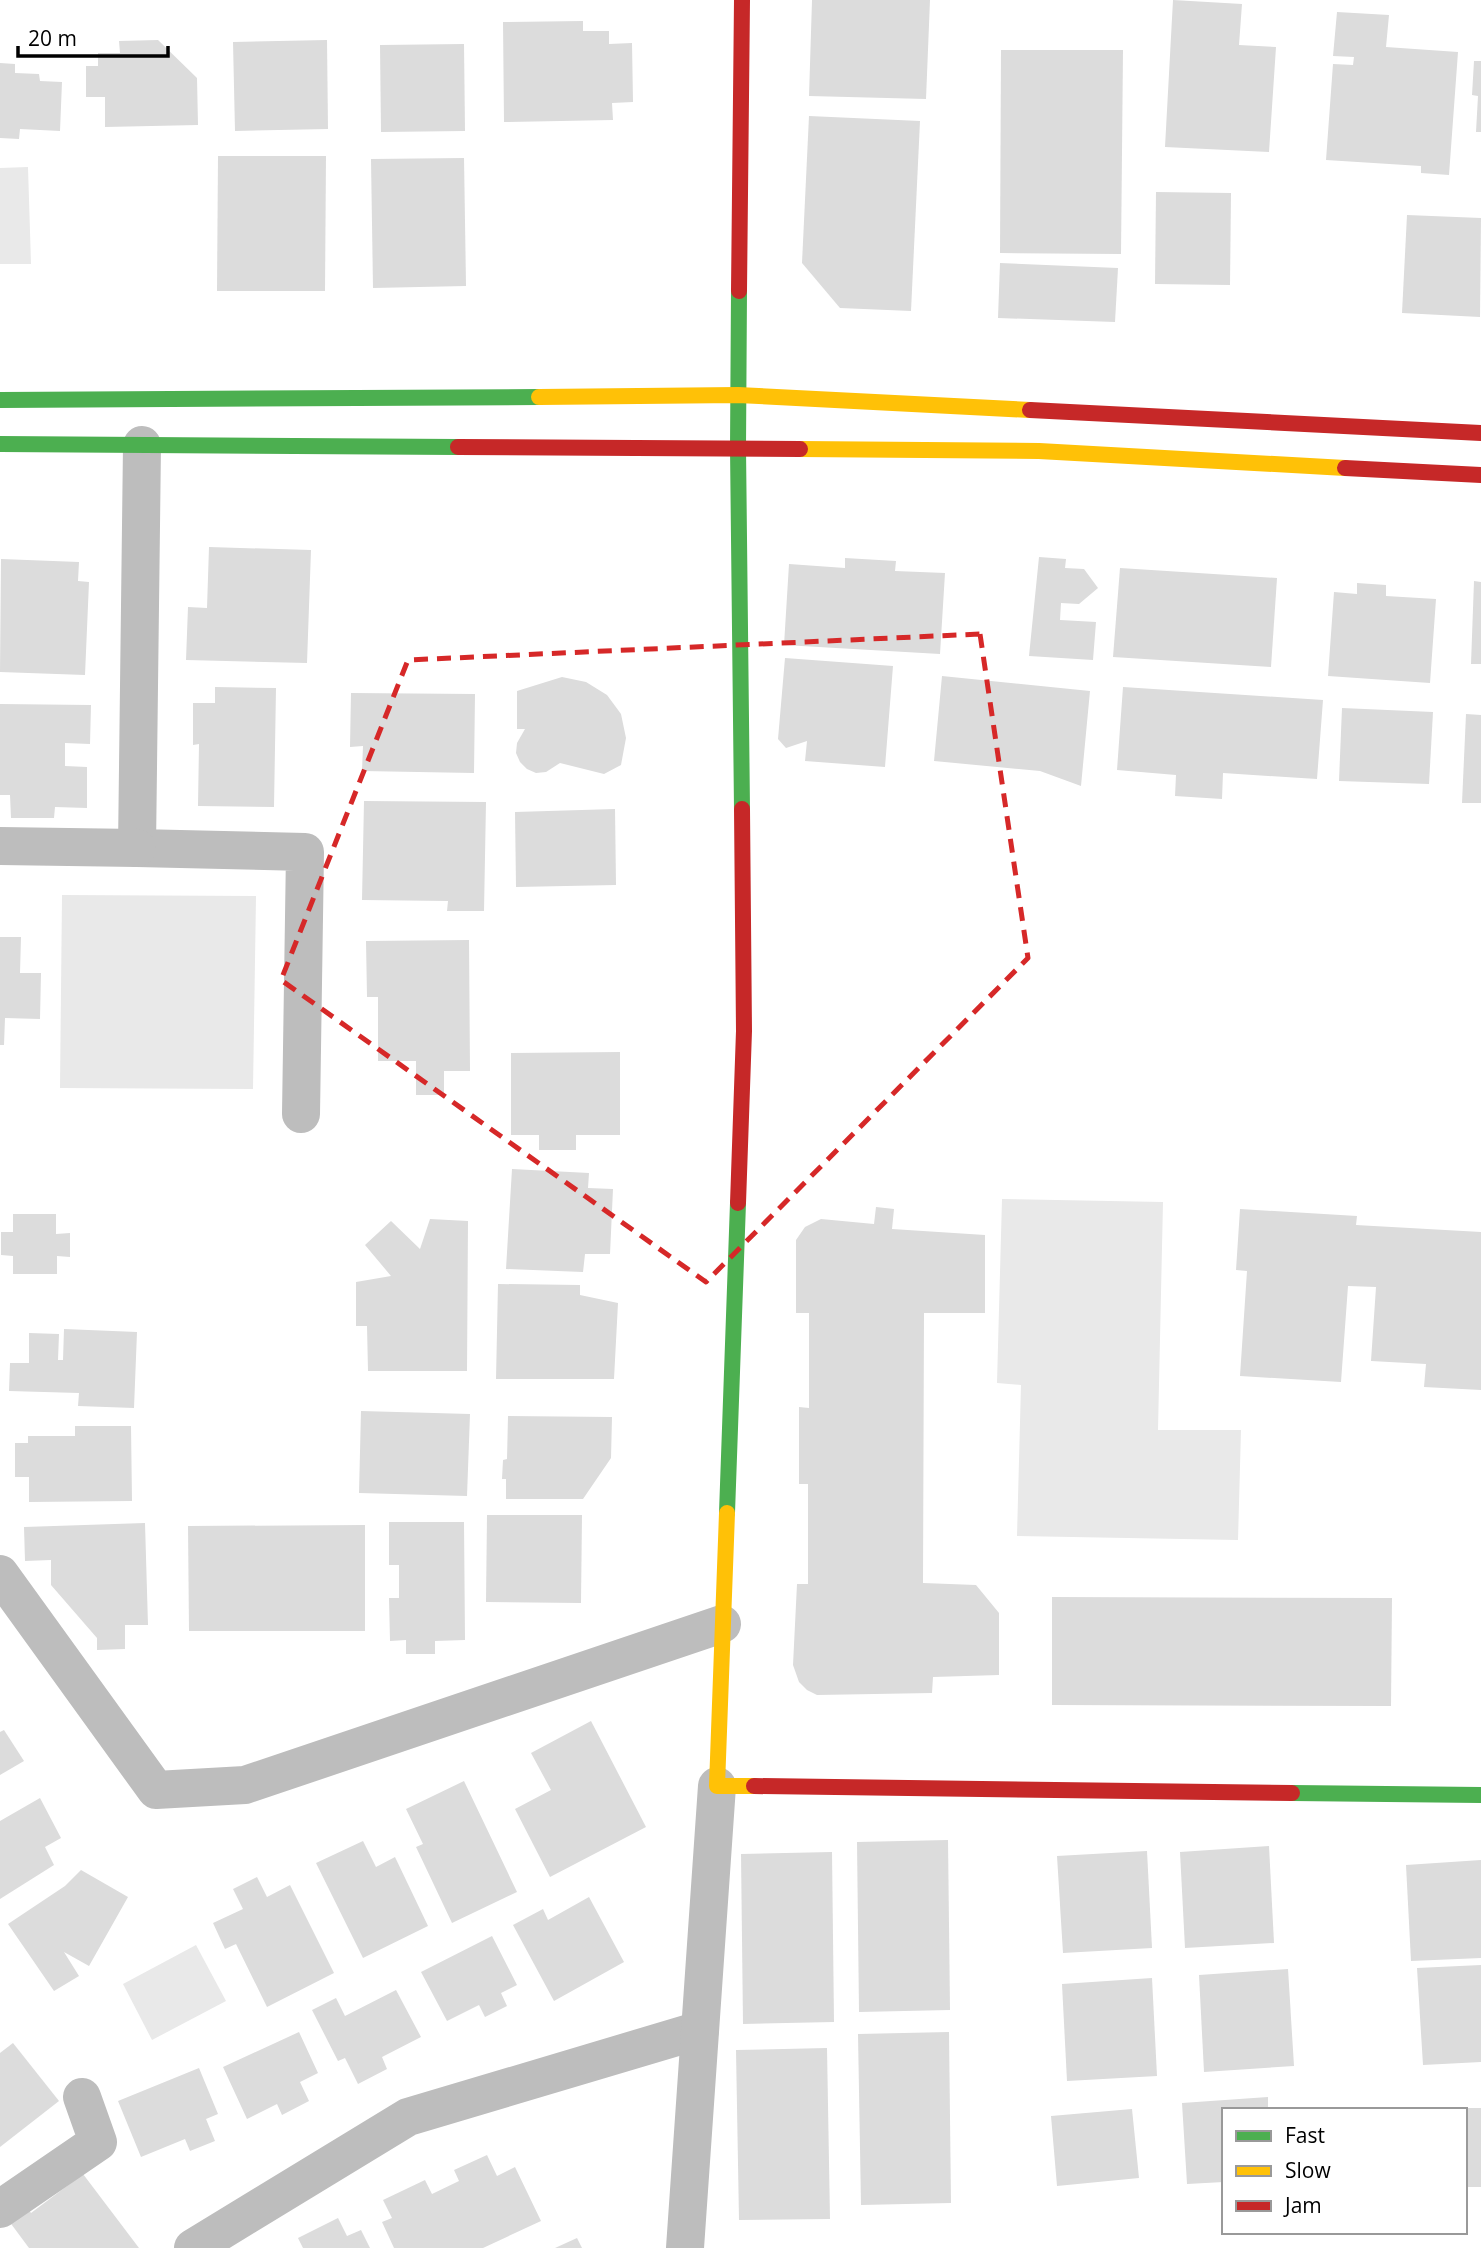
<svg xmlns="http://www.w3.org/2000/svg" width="1481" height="2248" viewBox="0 0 1481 2248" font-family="'Open Sans',sans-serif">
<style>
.green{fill:#e9e9e9}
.building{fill:#dcdcdc}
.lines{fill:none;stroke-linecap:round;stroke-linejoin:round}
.street{stroke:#bdbdbd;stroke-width:38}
.fast{stroke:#4caf50;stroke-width:16}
.slow{stroke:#ffc107;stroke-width:16}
.jam{stroke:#c62828;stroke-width:16}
.marked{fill:none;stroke:#d62828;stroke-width:5;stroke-dasharray:14 9;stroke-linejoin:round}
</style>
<rect width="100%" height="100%" fill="#fff"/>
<g class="green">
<path d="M28,167L31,264H0V168Z"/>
<path d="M62,895L256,896L253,1089L60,1088Z"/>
<path d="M1002,1199L1163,1202L1158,1430H1241L1238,1540L1017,1536L1021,1385L997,1383Z"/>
<path d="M196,1945L226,2001L152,2040L123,1984Z"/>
</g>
<g class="building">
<path d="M812,0H930L926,99L809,96Z"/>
<path d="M1173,0L1242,4L1239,45L1276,47L1269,152L1165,147Z"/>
<path d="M1337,12L1389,15L1386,47L1458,52L1449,175L1421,173V166L1326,160L1333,64L1353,65L1354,57L1333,56Z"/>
<path d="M583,21V31H609V44L632,43L633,102L612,103L613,120L504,122L503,22Z"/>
<path d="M158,40L197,78L198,125L105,127V97H86V66H98V53H120L119,41Z"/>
<path d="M327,40L328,129L235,131L233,42Z"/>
<path d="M464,44L465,131L381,132L380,45Z"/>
<path d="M1001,50H1123L1121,254L1000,253Z"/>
<path d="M1474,61H1481V132H1476L1478,96L1472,95Z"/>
<path d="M0,63L15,64V73L39,74L40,81L62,82L60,131L20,129L19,139L0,138Z"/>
<path d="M809,116L920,121L911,311L840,308L802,263Z"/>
<path d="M218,156H326L325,291H217Z"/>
<path d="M464,158L466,286L373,288L371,159Z"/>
<path d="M1156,192L1231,193L1230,285L1155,284Z"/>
<path d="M1407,215L1481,218L1480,317L1402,313Z"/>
<path d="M1000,263L1118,268L1115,322L998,318Z"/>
<path d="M209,547L311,550L307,663L186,660L188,607L207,608Z"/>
<path d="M1039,557L1066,559L1065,568L1084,569L1098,588L1079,604L1061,603L1060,620L1096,622L1093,660L1029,656Z"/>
<path d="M845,558L896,561L895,571L945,573L940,654L784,645L789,564L845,568Z"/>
<path d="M1,559L79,562L78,581L89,582L85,675L0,672Z"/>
<path d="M1120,568L1277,578L1271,667L1113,657Z"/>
<path d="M1474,581L1481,582V664H1471Z"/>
<path d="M1357,583L1386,585V596L1436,599L1430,683L1328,676L1334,592L1357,594Z"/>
<path d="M785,658L893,666L885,767L805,761L807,741L786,748L778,739Z"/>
<path d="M942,676L1090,691L1081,786L1040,771L934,761Z"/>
<path d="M562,677L586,682L607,695L621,714L626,738L621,765L604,774L560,763L546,772L536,773L527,769L520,762L516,753L517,743L525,729H517V691Z"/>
<path d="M215,687L276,688L274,807L198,806L199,744L193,745V703H215Z"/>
<path d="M1123,687L1323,700L1317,779L1223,773L1222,799L1175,796L1176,775L1117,770Z"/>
<path d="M351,693L475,694L474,773L362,771L363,746L350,747Z"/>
<path d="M0,704L91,705L90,744L65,743V766L87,767V808L55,807L54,818H11L10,795H0Z"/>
<path d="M1342,708L1433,712L1429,784L1339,781Z"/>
<path d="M1466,714L1481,715V803H1462Z"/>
<path d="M364,801L486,802L484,911H447L448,901L362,900Z"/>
<path d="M615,809L616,885L516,887L515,812Z"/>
<path d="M0,937H21L20,973H41L40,1019L5,1018L4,1045H0Z"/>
<path d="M469,940L470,1071H444V1095H416V1061H378V997H367L366,941Z"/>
<path d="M620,1052V1135H576V1150H539V1135H511V1053Z"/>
<path d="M512,1169L589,1173L588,1188L613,1189L610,1254H585L583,1272L506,1269Z"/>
<path d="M876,1207L894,1209L892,1229L985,1235V1313H924L923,1583L976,1585L999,1613V1675L933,1677L932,1693L817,1695L807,1690L799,1682L793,1665L797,1584H808V1484H799V1407L809,1408V1313H796V1240L805,1227L821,1219L874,1224Z"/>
<path d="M1240,1209L1357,1216L1356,1225L1481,1232V1390L1424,1387L1426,1364L1371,1361L1376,1287L1348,1286L1341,1382L1240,1376L1247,1271L1236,1270Z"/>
<path d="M13,1214H56V1234L70,1233V1257L57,1256V1274H13V1256L1,1255V1232H13Z"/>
<path d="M430,1219L468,1221L467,1371H368L367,1326H356V1282L391,1276L365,1245L391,1221L420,1249Z"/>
<path d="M498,1284L580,1285V1295L618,1303L614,1379H496Z"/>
<path d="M64,1329L137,1332L134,1408L78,1406L79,1393L9,1391L10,1363H29V1333L59,1334L58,1360H63Z"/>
<path d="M361,1411L470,1414L467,1496L359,1493Z"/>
<path d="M508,1416L612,1417L611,1458L583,1499H506V1479H502L503,1460L507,1459Z"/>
<path d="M75,1426H131L132,1501L29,1502V1477H15V1443H28V1436H75Z"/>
<path d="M487,1515H582L581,1603L486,1602Z"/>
<path d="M389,1522H464L465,1640L435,1641V1654H406V1640L390,1641L389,1598H399V1565H389Z"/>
<path d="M145,1523L148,1625H125V1649L97,1650V1638L51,1585V1560L25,1561L24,1527Z"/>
<path d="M365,1525V1631H189L188,1526Z"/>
<path d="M1052,1597L1392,1598L1391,1706L1052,1705Z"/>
<path d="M591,1721L646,1827L550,1877L515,1809L551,1790L531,1753Z"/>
<path d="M4,1730L24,1761L0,1775V1732Z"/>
<path d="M464,1781L517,1892L452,1923L416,1847L423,1844L406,1809Z"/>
<path d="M40,1798L61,1838L45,1847L54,1865L0,1899V1821Z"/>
<path d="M948,1840L950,2010L859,2012L857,1842Z"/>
<path d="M363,1841L376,1867L395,1857L428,1926L363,1958L316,1863Z"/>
<path d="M1269,1846L1274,1943L1185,1948L1180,1852Z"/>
<path d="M1147,1851L1152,1948L1063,1953L1057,1856Z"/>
<path d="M832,1852L834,2022L743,2024L741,1854Z"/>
<path d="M1481,1860V1958L1411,1961L1406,1865Z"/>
<path d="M81,1870L128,1897L89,1966L64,1952L79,1976L54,1991L8,1924L65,1886Z"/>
<path d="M257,1877L267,1897L290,1885L334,1973L267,2007L236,1944L225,1949L213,1923L243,1909L233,1889Z"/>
<path d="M589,1897L624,1962L554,2001L513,1925L543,1909L548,1920Z"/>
<path d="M492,1936L517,1985L501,1993L507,2006L485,2017L479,2005L447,2021L421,1972Z"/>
<path d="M1481,1965V2062L1423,2065L1417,1968Z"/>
<path d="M1288,1969L1294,2066L1204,2072L1199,1975Z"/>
<path d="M1152,1978L1157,2076L1067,2081L1062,1984Z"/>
<path d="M396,1990L421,2037L382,2057L387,2069L358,2084L345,2058L338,2061L312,2010L336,1998L345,2016Z"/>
<path d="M299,2032L318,2073L300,2082L309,2101L282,2115L277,2104L247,2119L223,2067Z"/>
<path d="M949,2032L951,2203L861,2205L858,2034Z"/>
<path d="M13,2043L59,2101L0,2147V2053Z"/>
<path d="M827,2048L830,2219L739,2220L736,2050Z"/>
<path d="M199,2068L218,2114L206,2119L215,2141L190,2151L185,2139L141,2157L118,2101Z"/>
<path d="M1268,2097V2110H1224V2182L1187,2184L1182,2103Z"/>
<rect x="1465" y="2108" width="16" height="79"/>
<path d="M1132,2109L1139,2178L1057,2186L1051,2116Z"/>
<path d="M487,2155L497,2176L515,2167L541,2221L483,2248H394L382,2222L392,2218L383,2200L425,2180L432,2194L459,2181L454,2170Z"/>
<path d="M83,2174L139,2248H29L6,2217L24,2203L31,2213Z"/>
<path d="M338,2218L347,2236L361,2230L370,2248H303L298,2238Z"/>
<path d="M577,2238L582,2248H555Z"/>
</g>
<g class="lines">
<g class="street">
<path d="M142,445L137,848L305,852L301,1114"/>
<path d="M0,846L137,848"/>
<path d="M0,1574L156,1790L245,1785L722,1624"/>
<path d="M0,2209L98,2142L82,2097"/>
<path d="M193,2248L408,2117L700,2030"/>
<path d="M685,2248L717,1786"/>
</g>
<g class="fast">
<path d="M739,291L738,448L742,809"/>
<path d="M0,400L539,397"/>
<path d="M0,444L458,447"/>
<path d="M727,1513L738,1203"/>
<path d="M1292,1793L1481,1795"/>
</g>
<g class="slow">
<path d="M539,397L738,395L1030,410"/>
<path d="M800,449L1039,451L1345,468"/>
<path d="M727,1513L717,1786H754"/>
</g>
<g class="jam">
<path d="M739,291L742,0"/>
<path d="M1030,410L1481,433"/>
<path d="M458,447L800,449"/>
<path d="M1345,468L1481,475"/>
<path d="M738,1203L744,1031L742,809"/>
<path d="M754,1786L1292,1793"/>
</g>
</g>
<path class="marked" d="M980,634L1028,958L706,1282L281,980L408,660Z"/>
<rect x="1222" y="2108" width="245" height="126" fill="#ffffff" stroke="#999999" stroke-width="2"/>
<rect x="1236" y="2131" width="35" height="10" fill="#4caf50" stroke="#999999" stroke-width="2"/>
<text x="1285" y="2143" font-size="21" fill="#000000">Fast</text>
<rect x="1236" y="2166" width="35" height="10" fill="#ffc107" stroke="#999999" stroke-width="2"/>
<text x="1285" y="2178" font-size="21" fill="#000000">Slow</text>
<rect x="1236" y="2201" width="35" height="10" fill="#c62828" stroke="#999999" stroke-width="2"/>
<text x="1285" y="2213" font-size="21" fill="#000000">Jam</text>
<path d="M18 46v10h150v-10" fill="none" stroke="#000000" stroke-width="3.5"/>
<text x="28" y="46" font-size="21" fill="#000000" stroke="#ffffff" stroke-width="5" paint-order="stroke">20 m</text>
</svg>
